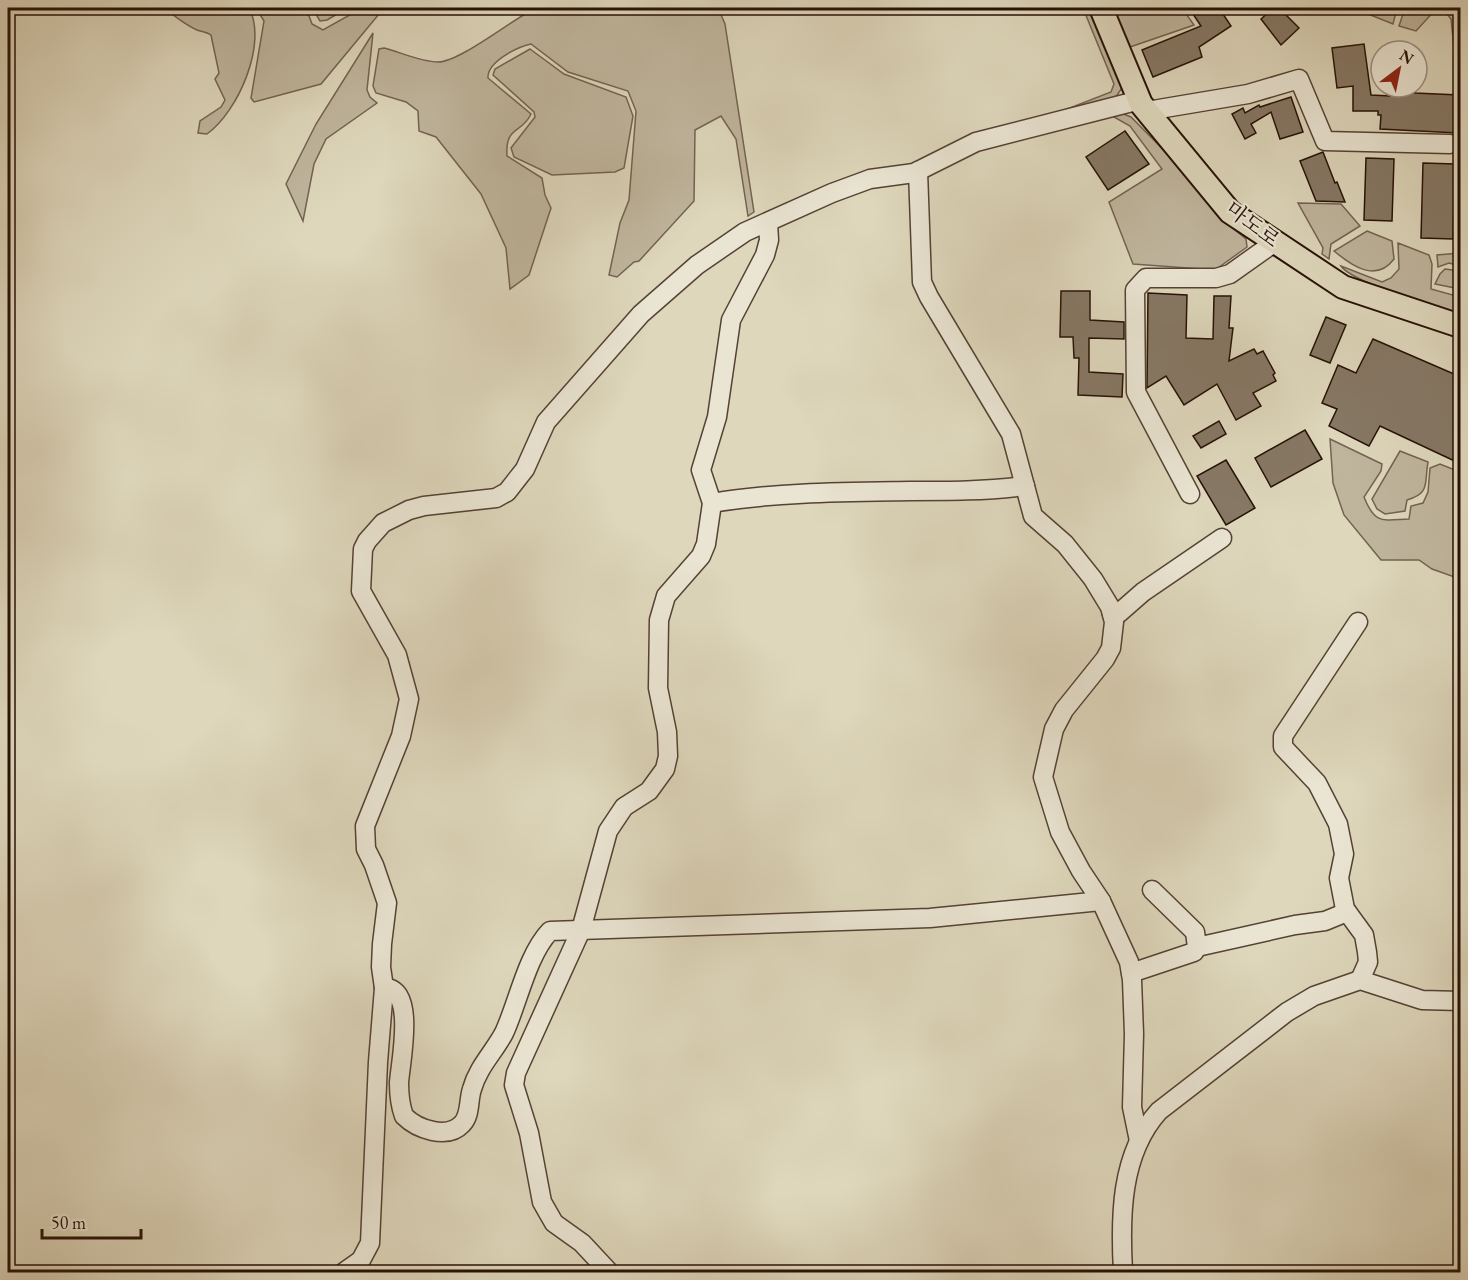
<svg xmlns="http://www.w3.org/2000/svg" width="1468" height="1280" viewBox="0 0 1468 1280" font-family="'EB Garamond','Noto Serif KR',serif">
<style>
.green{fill:#bfb59d;stroke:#736352;stroke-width:1.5}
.building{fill:#867865;stroke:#271107;stroke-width:1.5}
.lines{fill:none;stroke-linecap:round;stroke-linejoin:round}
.minor-casing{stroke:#554234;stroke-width:21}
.major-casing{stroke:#271107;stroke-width:26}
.minor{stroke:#eae5d3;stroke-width:18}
.major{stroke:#ded7bc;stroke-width:22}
.labels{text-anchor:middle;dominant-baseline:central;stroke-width:4.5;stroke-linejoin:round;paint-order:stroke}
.street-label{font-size:21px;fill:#271107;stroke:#eae5d3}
</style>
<rect width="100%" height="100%" fill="#ded7bc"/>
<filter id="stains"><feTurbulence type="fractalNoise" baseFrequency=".00333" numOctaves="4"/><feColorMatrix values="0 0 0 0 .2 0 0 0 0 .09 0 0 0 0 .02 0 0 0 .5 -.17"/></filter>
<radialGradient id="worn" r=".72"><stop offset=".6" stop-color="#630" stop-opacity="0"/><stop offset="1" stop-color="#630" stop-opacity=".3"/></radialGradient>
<g class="green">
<path d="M165,8H249C268,43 238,112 207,134L198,133L200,121L221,107L225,100L215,79L219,73L211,35C206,31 202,32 197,30C188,26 172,15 165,8Z"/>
<path d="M256,8H299L309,16L312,24L323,30L362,8H384L321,84L254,102L251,98L264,21Z"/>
<path d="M318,8H348L327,20L320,21L314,11Z"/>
<path d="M536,8H718L725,24L754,212L748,216L736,139L721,116L695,130L694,201L639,261L634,262L617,277L609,275L620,223L629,200L636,111L628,91L568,72L531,44C517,47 487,62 488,78L531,114C522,134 505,125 507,156L542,178L545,195L551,208L529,275L510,289L506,248L481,194L436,137L419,131L418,111L406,102L376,93L373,86L379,49L384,48C400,52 421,62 438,62C460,62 514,18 536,8Z"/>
<path d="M1083,8H1089L1122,88L1115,98L1052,115L1111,92L1114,84Z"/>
<path d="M1113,8H1146L1163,11L1182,8L1194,25L1130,47Z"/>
<path d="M1360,8H1397L1393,24L1358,10Z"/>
<path d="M1405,8H1460V49L1454,48L1451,19L1442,8H1437L1416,31L1399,26Z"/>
<path d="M373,33L367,90L370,97L377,103L326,139L314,164L303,221L286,184L316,124Z"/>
<path d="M530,49L564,74L626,97L633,116L624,168L615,172L552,175L514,157L511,148L535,117L534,112L493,75L495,69Z"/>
<path d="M1107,113H1121L1131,117L1208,195L1229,225L1246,239L1247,247L1215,270L1133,264L1109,202L1162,169L1130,126Z"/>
<path d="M1298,203L1341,204L1360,226L1331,244L1329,259L1322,254L1323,248Z"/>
<path d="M1367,231L1392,241L1394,259C1376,283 1352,266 1334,251Z"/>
<path d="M1398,243L1429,255L1432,264L1431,289L1460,297V316C1440,310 1350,281 1341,266L1382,282L1391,278L1399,269Z"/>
<path d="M1460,253V266L1449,263L1438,267L1437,255Z"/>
<path d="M1445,269L1460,271V289L1435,284L1440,274Z"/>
<path d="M1330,439L1382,464L1381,471L1364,497C1375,525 1383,520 1409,519L1411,506L1423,503L1428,492L1430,468L1440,464L1460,472V579L1432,569L1419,560H1381L1344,515L1333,483Z"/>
<path d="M1400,451L1428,462C1424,483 1431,493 1407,500L1405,511L1385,514L1377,509L1372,499Z"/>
</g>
<g class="building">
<path d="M1189,8H1219L1231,26L1199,47L1202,57L1153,77L1142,50L1201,26Z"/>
<path d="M1273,8H1279L1299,28L1281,45L1261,19Z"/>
<path d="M1364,44L1371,95L1390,96L1391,87H1416L1415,93L1459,95L1458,133L1380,129L1381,115H1378V111H1353V86L1337,88L1332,48Z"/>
<path d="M1291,97L1303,132L1280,139L1271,112L1251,124L1256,133L1245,139L1232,114L1243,108L1245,113L1259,105L1260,107Z"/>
<path d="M1125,131L1149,164L1108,190L1086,157Z"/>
<path d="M1323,152L1335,183L1337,182L1345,202L1316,201L1300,161Z"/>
<path d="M1366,158L1394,159L1392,221L1364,220Z"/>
<path d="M1423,163L1455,164L1453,239L1421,238Z"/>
<path d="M1061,291H1090V320L1124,322V339L1089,338V372L1123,374L1122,397L1078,395L1079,358H1074L1073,337H1060Z"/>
<path d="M1148,293L1187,295L1186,338L1213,339L1214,296H1231L1229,328H1233L1229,361L1254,349L1257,354L1263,351L1275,373L1273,375L1276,381L1253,393L1261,406L1236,420L1217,384L1184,405L1166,376L1147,388Z"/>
<path d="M1326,317L1346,325L1330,363L1310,355Z"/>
<path d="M1373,339L1461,377V464L1380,426L1369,446L1329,426L1337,409L1322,403L1338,365L1356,373Z"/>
<path d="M1219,421L1226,434L1201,448L1193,436Z"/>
<path d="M1305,430L1322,459L1271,487L1255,458Z"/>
<path d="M1226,460L1255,508L1226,525L1197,476Z"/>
</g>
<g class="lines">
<g class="minor-casing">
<g id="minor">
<path d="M1147,111L1248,94L1299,79L1325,141L1450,144"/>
<path d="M918,171L922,282L929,297L1011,434L1033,516L1065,544L1093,579L1110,607L1114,622L1111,648L1105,659L1064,710L1054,729L1043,777L1060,832L1081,871L1101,901L1129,962L1132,980L1134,1034L1132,1107L1139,1141"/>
<path d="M1190,494L1136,392L1135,290L1146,278H1216L1230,274L1275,242"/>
<path d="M712,503C777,492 844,492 910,491C948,491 986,491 1025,486"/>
<path d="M1112,614L1119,613L1143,592L1222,538"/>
<path d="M1358,622L1283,736V747L1317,783L1338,824L1344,854L1339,878L1345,909L1364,935L1367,952L1368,962L1360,980"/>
<path d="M1197,947L1295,925L1325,921L1347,912"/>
<path d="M1131,973L1194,952L1197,947L1195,932L1152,890"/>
<path d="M384,988C417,987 400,1064 399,1083C399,1093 400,1105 404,1116C417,1129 447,1140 462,1124C471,1115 468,1100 472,1089C478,1067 494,1052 504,1033C518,1003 527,955 550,931L930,918L1101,901"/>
<path d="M344,1272L361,1260L370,1243L378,1062L384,988L381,967L382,944L387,903L374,865L366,849L365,826L401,736L409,699L397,655L361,591L363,549L367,541L383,523L409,510L424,506L496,498L507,492L525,469L546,422L641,314L697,265L745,232L832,193L870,179L914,173L976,142L1140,100"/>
<path d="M609,1272L582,1243L554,1223L542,1202L529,1133L514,1085L516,1073L581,930L608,831L624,807L649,791L665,769L668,756L667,732L658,688L659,620L666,596L701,556L706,544L712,503L701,470L717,417L731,320L765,255L769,240L768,223"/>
<path d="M1123,1272C1120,1218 1120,1154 1159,1111L1287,1012L1314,996L1360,980L1422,1000L1460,1001"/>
</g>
</g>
<g class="major-casing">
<path id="major" d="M1101,8L1141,104L1230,212L1343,287L1460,326"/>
</g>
<use href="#minor" class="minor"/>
<use href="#major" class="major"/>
</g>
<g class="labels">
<g class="street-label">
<text transform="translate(1253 224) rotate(37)">마도로</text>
</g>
</g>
<rect width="1468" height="1280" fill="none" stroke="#ded7bc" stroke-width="30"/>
<rect x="9" y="9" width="1450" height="1262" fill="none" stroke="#271107" stroke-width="3"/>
<rect x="15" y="15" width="1438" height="1250" fill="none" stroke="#271107" stroke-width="1.5"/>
<g transform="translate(1399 69) rotate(32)"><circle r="28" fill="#eae5d3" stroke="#9c9081" stroke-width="1.5"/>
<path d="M0-4.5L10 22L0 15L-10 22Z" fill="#8f2418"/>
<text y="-9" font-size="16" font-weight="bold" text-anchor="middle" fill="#271107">N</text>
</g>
<path d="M42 1229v9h99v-9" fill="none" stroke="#271107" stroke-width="3"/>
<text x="51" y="1229" font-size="18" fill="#271107" stroke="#eae5d3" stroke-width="4.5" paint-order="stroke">50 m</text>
<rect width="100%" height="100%" filter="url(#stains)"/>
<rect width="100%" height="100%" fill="url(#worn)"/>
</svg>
